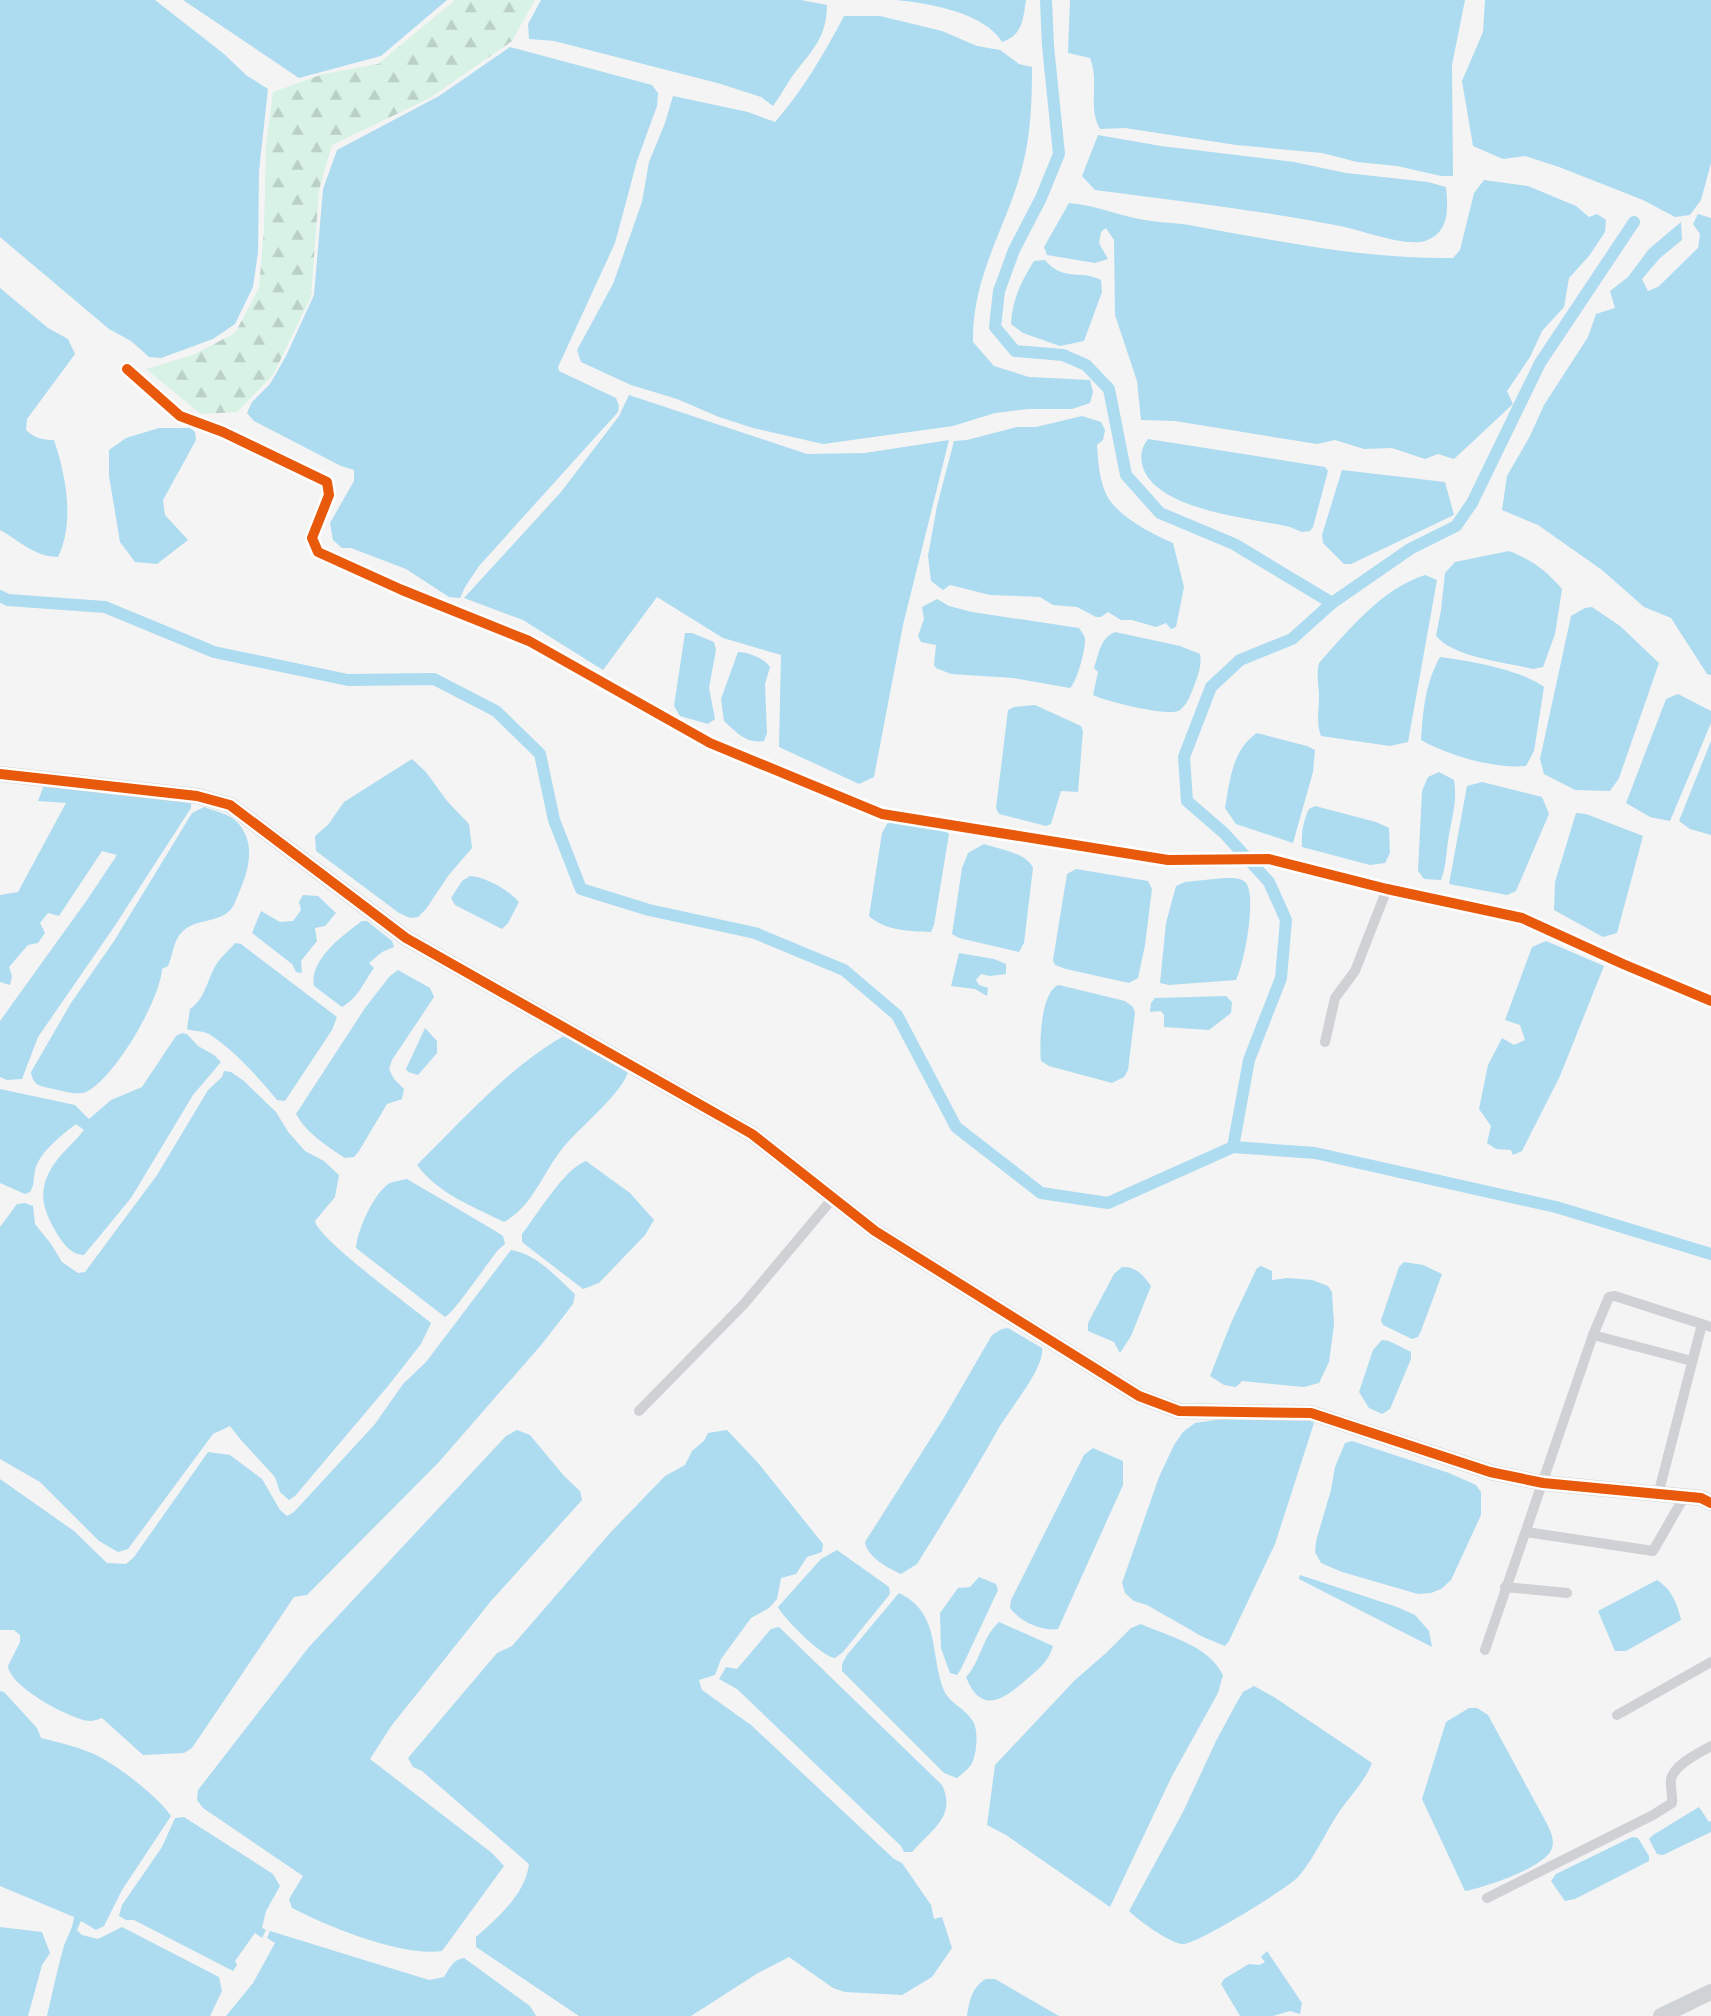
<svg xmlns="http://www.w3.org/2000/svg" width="1711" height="2016" viewBox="0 0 1711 2016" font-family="Lato,sans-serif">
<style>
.forest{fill:url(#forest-firs)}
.water{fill:#addbf0}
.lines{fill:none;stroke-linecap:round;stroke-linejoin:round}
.canal{stroke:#addbf0;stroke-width:12}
.street{stroke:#cfd1d4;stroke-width:10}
.secondary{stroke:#d0d3d6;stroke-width:16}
.cycleway-casing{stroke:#fff;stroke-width:15}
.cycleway{stroke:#e8590c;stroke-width:10}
</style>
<defs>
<pattern id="forest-firs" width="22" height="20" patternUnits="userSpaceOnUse" patternTransform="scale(1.75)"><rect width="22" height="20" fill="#d8f2e6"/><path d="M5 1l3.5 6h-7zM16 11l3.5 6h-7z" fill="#bbd1c8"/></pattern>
</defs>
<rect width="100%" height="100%" fill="#f4f4f4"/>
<path class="forest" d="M455,0H535L512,41L430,98L332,145L319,190L311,297L273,375L237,412L201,414L146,369L193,355L235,333L259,288L264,229L266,145L273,92L323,74L378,64Z"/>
<g class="water">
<path d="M0,0H155L224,54L246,75L268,89L259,171L258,252L253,287L235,324L213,339L161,358L149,357L131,341L109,329L0,237Z"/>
<path d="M183,0H447L381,56L299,78Z"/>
<path d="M541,0H801L827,5C827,39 810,52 791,78C785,87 780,97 773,106L761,97L721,84L554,41L529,39L528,24Z"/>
<path d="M896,0H1026C1023,19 1023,35 1002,42C985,13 929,3 896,0Z"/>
<path d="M1070,0H1465L1452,65L1453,176H1441L1397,166L1357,162L1322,153L1236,145L1125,128L1100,129C1087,106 1100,83 1090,58L1068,53Z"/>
<path d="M1485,0H1711V163L1701,200L1690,215L1675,217L1643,200L1559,167L1525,156L1503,159L1473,146L1462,81L1483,32Z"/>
<path d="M844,16H880L942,31L977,46L1000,50L1019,64L1032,67C1032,100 1031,135 1022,168C1006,229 972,275 973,342L994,366L1029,377L1090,380L1093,392L1090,403L1072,409H1028L995,413L953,426L823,444L753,428L719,417L677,399L631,385L581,362L577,350L613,284L642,202L649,162L665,123L673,96L748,112L775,122C803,90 824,54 844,16Z"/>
<path d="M510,47L652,85L658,93L657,106L637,161L615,243L558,367L559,371L616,398L619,406L618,412L479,566L465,587L460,598L449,597L406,569L351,548H342L333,540L330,523L354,481V470L341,466L254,421L247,413L252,402L270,384L286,356L314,295L323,189L337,150L439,96Z"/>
<path d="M1098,135L1161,146L1294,162L1346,173L1428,182L1446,187C1448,208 1450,233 1425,241C1404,247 1362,230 1340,226C1259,210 1177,201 1095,190L1082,176Z"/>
<path d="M1484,180L1528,186L1576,206L1589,217L1597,214L1606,220L1605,232L1589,256L1569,278L1564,307L1542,331L1530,357L1507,391L1513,404L1454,459L1438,454L1425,459L1392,448L1364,449L1335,440L1317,444L1175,421L1141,420L1137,381L1115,315L1114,240L1106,228L1101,232L1099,243L1108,259L1095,263L1047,255L1044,247L1069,203C1097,205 1124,218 1152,221C1164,223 1177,223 1189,225C1277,241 1364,259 1453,258L1460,250L1474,193Z"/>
<path d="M1698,214L1711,218V675L1707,674L1671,618L1644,607L1602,570L1538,525L1502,510L1507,476L1530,436L1544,405L1588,337L1596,314L1615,308L1610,291L1628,277L1649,249L1681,222L1682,240L1660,258L1642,279L1648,291L1658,287L1698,248L1700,234L1693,224Z"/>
<path d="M1045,260C1063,282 1079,269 1101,280L1102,292L1084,341L1060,346L1023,333L1011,324C1012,300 1021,282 1034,261Z"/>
<path d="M0,288L48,328L68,339L75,354L27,419L26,430C35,438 42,440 54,440C66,476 75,522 58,557C35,557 20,541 0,530Z"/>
<path d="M629,395L807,454L865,453L949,440L903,625L874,777L859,784L779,747L781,655L723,638L657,597L603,670L523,620L464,598L561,492L619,416Z"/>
<path d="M1082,416L1101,422L1105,430L1103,440L1097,445C1098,460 1099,475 1104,489C1112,514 1150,533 1173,543L1184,587L1176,627L1171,629L1166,623L1156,627L1132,620H1121L1108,612L1101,617H1096L1077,607L1053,605L1040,597L990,595L950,585L943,590L931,581L928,556L937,506L954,441L967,440L1017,427H1036Z"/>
<path d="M159,428H190L195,432L196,440L163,500L165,515L188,540L157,564L135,562L120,542L109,476V450L126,438Z"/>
<path d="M1148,439L1325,467L1328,471L1313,527L1310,531L1302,532L1290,527C1251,518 1152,510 1142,464C1140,455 1142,446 1148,439Z"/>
<path d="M1342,470L1445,482L1454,515L1351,564H1344L1323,543L1322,535Z"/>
<path d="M1509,551C1532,560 1546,570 1562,589L1555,634L1543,667L1533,669C1505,662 1455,658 1436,636L1441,610L1445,573L1455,562Z"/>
<path d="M1425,575L1437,580L1408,742L1390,746L1321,736C1316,722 1319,712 1319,697C1319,685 1316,675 1319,663C1349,630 1381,589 1425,575Z"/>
<path d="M937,599L949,606L972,612L1079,628C1081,631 1084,635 1085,638C1086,648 1077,682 1070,688L1013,678L951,674L936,668L934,665L936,645L921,642L918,636L924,619L922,607Z"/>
<path d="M1592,607L1620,626L1659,663L1619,778L1610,791L1575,790L1544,774L1540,759L1571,616L1585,608Z"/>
<path d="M1115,632L1180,646L1200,654C1202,666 1198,675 1194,686C1191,694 1187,705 1180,710C1171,718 1105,701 1093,695L1098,672L1094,668C1099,654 1100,638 1115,632Z"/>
<path d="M685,633H692L714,642L716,650L709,688L715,719L708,724L680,716L674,706Z"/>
<path d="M738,652C748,652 764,658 770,667L765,684L767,733L764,741C746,744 736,732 724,721L721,699Z"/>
<path d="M1440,657C1470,661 1519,669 1544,687L1534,751L1526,766C1495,769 1449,756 1421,740C1423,710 1425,684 1440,657Z"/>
<path d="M1678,694L1711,711V723L1670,821L1650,817L1626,803L1666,699Z"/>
<path d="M1035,705L1081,726L1083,731L1078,792L1061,791L1051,824L1046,826L999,814L996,808L1008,710L1014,707Z"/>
<path d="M1257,733L1307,746L1315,750L1313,772L1293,843L1236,824L1225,808C1230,780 1232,750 1257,733Z"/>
<path d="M1711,741V835L1690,829L1679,821Z"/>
<path d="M412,759L426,772L447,801L469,824L472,848L448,876L426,909L418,917L410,918L399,913L316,851L315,836L328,825L344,802Z"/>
<path d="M1439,772L1454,780C1458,801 1451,820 1448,841C1446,855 1446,867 1441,880L1424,879L1418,871L1422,791L1428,777Z"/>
<path d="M1482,782L1542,797L1549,814L1516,891L1507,895L1449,884L1467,786Z"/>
<path d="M44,785L191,802V808L114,927L38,1037L22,1079L7,1080L0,1077V1021L87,900L117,855L102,851L59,916L48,913L40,923L45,933L38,943L28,945L9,967L12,976L10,985L0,982V895L18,892L66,803L38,801Z"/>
<path d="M1315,806L1376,822L1389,828L1390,853L1385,863L1370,865L1302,847C1301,834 1303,821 1309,809Z"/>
<path d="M204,807C214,811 231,814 238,823C257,845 248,872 238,895C235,902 233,909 227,913C213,923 195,919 182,932C173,941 173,955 168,966L162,969C160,1000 115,1078 86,1092C77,1096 59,1090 49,1088C38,1086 32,1083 31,1072L71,1003L114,941L192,813Z"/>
<path d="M1576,813L1586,814L1643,836L1617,933L1603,937L1554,910L1555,882Z"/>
<path d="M893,819L942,829L949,834L934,925L931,932C909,931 886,931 869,916L882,833L887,824Z"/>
<path d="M984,844C999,849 1027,853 1033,868L1024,943L1019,952L959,938L952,934L962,868L968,853Z"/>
<path d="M1076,869L1148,881L1152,889L1145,945L1138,978L1129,983L1066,969L1055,965L1053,960L1067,874Z"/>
<path d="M470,876C484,876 510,891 519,902L508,923L502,929L455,905L451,898L462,881Z"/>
<path d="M1224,878C1231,878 1240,877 1245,882C1258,894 1244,965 1236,980L1169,985L1160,983L1166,923L1176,886L1185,882Z"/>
<path d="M303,895L318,896L336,913L325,926L315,928L317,941L301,961L302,973L296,972L292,964L252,933L261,911L280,922L293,921L301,910L299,902Z"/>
<path d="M362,921H367L392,941L394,947L382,952L369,963L374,968C363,983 359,997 342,1007L314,986C309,960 343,935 362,921Z"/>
<path d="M1546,941L1604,966L1560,1076L1522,1151L1513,1155L1511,1150L1496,1149L1487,1143L1491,1126L1479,1109L1488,1065L1502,1038L1514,1045L1525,1040L1520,1025L1505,1020L1532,947Z"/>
<path d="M235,943L241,944L337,1017L332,1030L285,1101L277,1100C258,1077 234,1050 209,1034C201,1030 195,1032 187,1029L190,1009C205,999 207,980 216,965C220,958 229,950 235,943Z"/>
<path d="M959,953L994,959L1006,964V974L990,976L981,974L976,980L979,985L988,988L987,996L975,989L951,986Z"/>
<path d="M398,970L430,988L434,997L392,1060L389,1069L394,1079L404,1089L402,1099L387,1104L359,1151L354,1157L345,1158C327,1146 307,1134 296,1114L365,1008L390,976Z"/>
<path d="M1059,985L1125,1001L1133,1007L1135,1013L1128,1070L1124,1077L1112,1083L1049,1066L1041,1061C1039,1043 1041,990 1059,985Z"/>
<path d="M1226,996L1232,1002L1231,1013L1209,1030L1164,1027V1015L1161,1011L1150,1012L1151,1003L1155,998Z"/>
<path d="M425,1028L437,1041V1053L418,1075L408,1072L406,1069Z"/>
<path d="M182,1033L187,1034L198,1046L214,1055L221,1062L193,1095L131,1198L84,1255C73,1255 65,1246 59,1237C39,1205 36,1184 62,1154C69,1146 77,1139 84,1130L76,1124C63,1134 38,1153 35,1171C33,1179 35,1184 30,1192L25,1194L0,1183V1089L75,1105L89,1119L111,1100L142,1087L176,1036Z"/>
<path d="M564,1036L628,1070C627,1088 581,1127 567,1143C544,1168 535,1205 504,1222C474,1207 437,1193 417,1165C460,1123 511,1065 564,1036Z"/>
<path d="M224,1071L231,1072L244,1081L276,1112L289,1133L305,1151L324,1161L339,1175L335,1197L315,1221C318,1239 412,1307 431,1323L421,1344L388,1386L295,1496L289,1500L280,1492L275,1477L240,1439L230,1426L213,1434L128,1549L118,1552L99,1541L40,1482L0,1459V1227L17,1204L25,1203L33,1206L35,1224L51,1244L62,1262L78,1273L85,1272L157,1175L208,1090L222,1077Z"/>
<path d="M586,1161L630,1193L654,1220L645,1235L599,1283L583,1289L522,1242V1234C537,1215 564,1169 586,1161Z"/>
<path d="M407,1179L492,1229L503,1236L505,1244L498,1250C488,1262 454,1313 445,1317L356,1248C357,1231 374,1192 390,1183C395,1181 402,1180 407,1179Z"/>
<path d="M511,1250C537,1254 556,1277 575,1294L573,1304L542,1344L438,1463L307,1595L294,1597L192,1748L184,1753L143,1755L102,1718C98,1719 94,1721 90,1721C71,1720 9,1686 8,1666L20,1642V1635L14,1630H0V1479L74,1531L107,1563L126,1564L134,1557L208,1452L230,1455L262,1479L280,1510L287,1516L294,1512L375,1424L403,1384L426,1362Z"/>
<path d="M1404,1262L1423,1265L1442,1274L1421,1331L1418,1337L1412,1339L1383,1325L1381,1320L1399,1267Z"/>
<path d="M1261,1266L1272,1271V1280L1288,1278L1312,1280L1328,1286L1332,1292L1334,1325L1329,1362L1319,1383L1304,1387L1242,1381L1236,1387L1224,1385L1210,1376L1231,1323L1257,1268Z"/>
<path d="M1122,1267C1136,1266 1144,1276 1151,1286L1131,1336L1120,1353L1114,1342L1088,1331V1323L1114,1274Z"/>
<path d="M1008,1328L1042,1348C1045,1369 1006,1413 996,1433C971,1477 944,1521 917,1564L901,1574C888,1568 867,1557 865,1542L945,1416L992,1335L1002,1329Z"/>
<path d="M1382,1340L1389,1341L1411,1352V1359L1390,1409L1382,1414L1369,1408L1359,1392L1373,1350Z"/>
<path d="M1230,1418L1312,1421L1314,1423L1275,1544L1229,1641L1225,1646L1203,1637L1147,1605L1134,1601L1125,1593L1122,1583L1159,1477L1174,1445L1183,1432L1195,1423Z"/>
<path d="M517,1430L530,1435L564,1476L580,1491L582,1500L491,1601L392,1725L370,1759L492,1853L504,1866L442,1951C402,1957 329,1927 292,1908L289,1899L303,1876L203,1808L197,1800L198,1790L309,1647L506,1436Z"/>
<path d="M727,1430L759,1464L823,1544L822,1552L807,1557L796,1574L781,1578L777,1599L769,1608L751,1618L721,1659L715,1675L699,1680L702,1690L751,1725L894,1859L902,1863L931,1905L934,1919L942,1917L952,1948L932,1977L902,1995L845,1992L833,1988L789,1957L758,1973L691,2016H579L476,1947V1937C498,1917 525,1895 529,1864L422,1771L413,1767L408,1758L497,1653L512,1646L610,1533L665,1476L685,1465L692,1451L704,1441L708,1433Z"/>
<path d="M1352,1441L1449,1473L1476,1485L1481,1492V1515L1451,1580L1441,1589L1431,1593L1418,1594L1342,1572L1321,1563L1315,1552L1316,1541L1331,1490L1335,1467L1345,1443Z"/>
<path d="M1093,1448L1123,1461V1485L1058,1629C1041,1631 1021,1622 1010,1608L1011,1600L1084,1455Z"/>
<path d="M837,1550L889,1587L890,1594L843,1652L835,1658C822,1657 785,1620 778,1607L821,1559Z"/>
<path d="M1300,1575L1397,1607L1415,1615L1429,1631L1432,1647L1299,1579Z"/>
<path d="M979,1577L996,1584L998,1590L961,1669L957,1675L950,1673L941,1648L940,1613L958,1588L970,1587Z"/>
<path d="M1657,1580C1672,1590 1677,1603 1681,1620L1626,1651H1615L1598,1611Z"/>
<path d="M899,1593C940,1613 930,1651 943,1688C948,1703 964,1707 972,1720C979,1729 977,1753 972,1763C969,1769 962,1774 957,1778L944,1773L842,1671V1664L847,1655Z"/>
<path d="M999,1622L1053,1646C1048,1663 1038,1669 1026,1680C1003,1700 981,1715 966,1677C981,1661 982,1637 999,1622Z"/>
<path d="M1141,1624C1170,1637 1208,1645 1223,1675L1218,1693L1172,1776L1110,1907L1006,1835L987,1825L995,1765L1075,1680L1106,1653L1131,1628Z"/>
<path d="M779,1627L942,1785C957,1816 931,1830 912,1852H904L901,1846L737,1689L719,1679L726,1667L737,1669L771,1629Z"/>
<path d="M1254,1686L1274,1697L1372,1763C1365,1781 1350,1796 1339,1812C1325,1833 1315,1857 1299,1876C1290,1887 1196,1945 1183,1944C1171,1944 1138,1920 1129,1911L1183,1812L1216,1741L1236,1704L1243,1692Z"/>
<path d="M0,1691L4,1692L37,1728L41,1738C57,1742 74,1746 89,1752C111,1760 158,1796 171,1816L122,1890L104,1926L96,1930L81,1921L77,1930L82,1935L98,1939L122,1927L219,1977L222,1991L210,2016H47C52,1994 57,1971 63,1949C66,1938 73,1929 74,1917L0,1886Z"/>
<path d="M1469,1708H1477L1488,1715L1546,1822C1550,1830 1555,1839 1552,1848C1547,1867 1483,1888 1465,1891L1422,1799L1446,1722Z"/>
<path d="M1699,1807L1709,1822L1711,1821V1832L1663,1855L1657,1854L1649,1839L1653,1835Z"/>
<path d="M184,1817L273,1874L280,1886L266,1911L262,1928L266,1930L262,1938L255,1933L235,1961L237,1965L233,1971L134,1920H126L119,1916L122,1905L162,1847L175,1818Z"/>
<path d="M1632,1837L1638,1838L1649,1856V1861L1575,1899L1565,1901L1551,1881L1556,1874Z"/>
<path d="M0,1927L42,1932L50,1953L42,1965L28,2016H0Z"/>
<path d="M270,1931L429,1980L444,1977C450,1968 452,1960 464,1958L530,2006L536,2016H226L253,1983L275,1943L267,1938Z"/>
<path d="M1267,1951L1302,2003L1300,2014L1290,2011L1273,2016H1240L1221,1984L1224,1979L1249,1964L1259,1965L1265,1962L1261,1957Z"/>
<path d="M986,1979H995L1059,2016H967C969,2001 972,1987 986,1979Z"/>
</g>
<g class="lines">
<g class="canal">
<path d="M1046,0L1048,46L1059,154L1041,198L1014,250L999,291L995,327L1015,351L1063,355L1086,365L1109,389L1126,475L1160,513L1234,544L1332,603"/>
<path d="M0,596L8,600L105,607L214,652L348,680L434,679L496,711L540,754L554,820L581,889L649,910L755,933L844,970L897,1015L956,1127L1041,1193L1108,1203L1233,1147L1315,1153L1556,1207L1711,1254"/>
<path d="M1233,1147L1249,1060L1281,978L1286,920L1269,882L1224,833L1187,801L1184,757L1211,687L1240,660L1292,639L1332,603L1410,549L1456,526L1472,503L1540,363L1634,222"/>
</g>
<g class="street">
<path d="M127,369L180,416L223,432L327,482L329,495L312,538L318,552L402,590L529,641L710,743L882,814L1168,860L1269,859L1387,889L1522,918L1623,964L1711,1001"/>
<path d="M1325,1042L1335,998L1355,971L1387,889"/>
<path d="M1593,1335L1692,1361"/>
<path d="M639,1411L744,1304L833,1198"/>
<path d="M1658,1495L1702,1324"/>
<path d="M1526,1532L1653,1551L1684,1497"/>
<path d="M1505,1587L1567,1593"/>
<path d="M1485,1650L1593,1335L1609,1297L1615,1296L1711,1327"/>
<path d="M1617,1715L1711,1662"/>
<path d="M1487,1898L1653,1815L1672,1803C1673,1795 1670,1787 1671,1779C1675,1764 1699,1753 1711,1746"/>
</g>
<g class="secondary">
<path d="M0,774L197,796L230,805L406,938L752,1134L875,1231L1139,1396L1179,1411L1311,1413L1490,1472L1543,1483L1701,1498L1711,1503"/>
<path d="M1661,2016L1711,1992"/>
</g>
<g class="cycleway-casing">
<g id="cycleway">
<path d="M127,369L180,416L223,432L327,482L329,495L312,538L318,552L402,590L529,641L710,743L882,814L1168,860L1269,859L1387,889L1522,918L1623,964L1711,1001"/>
<path d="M0,774L197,796L230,805L406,938L752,1134L875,1231L1139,1396L1179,1411L1311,1413L1490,1472L1543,1483L1701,1498L1711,1503"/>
</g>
</g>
<use href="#cycleway" class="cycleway"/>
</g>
</svg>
